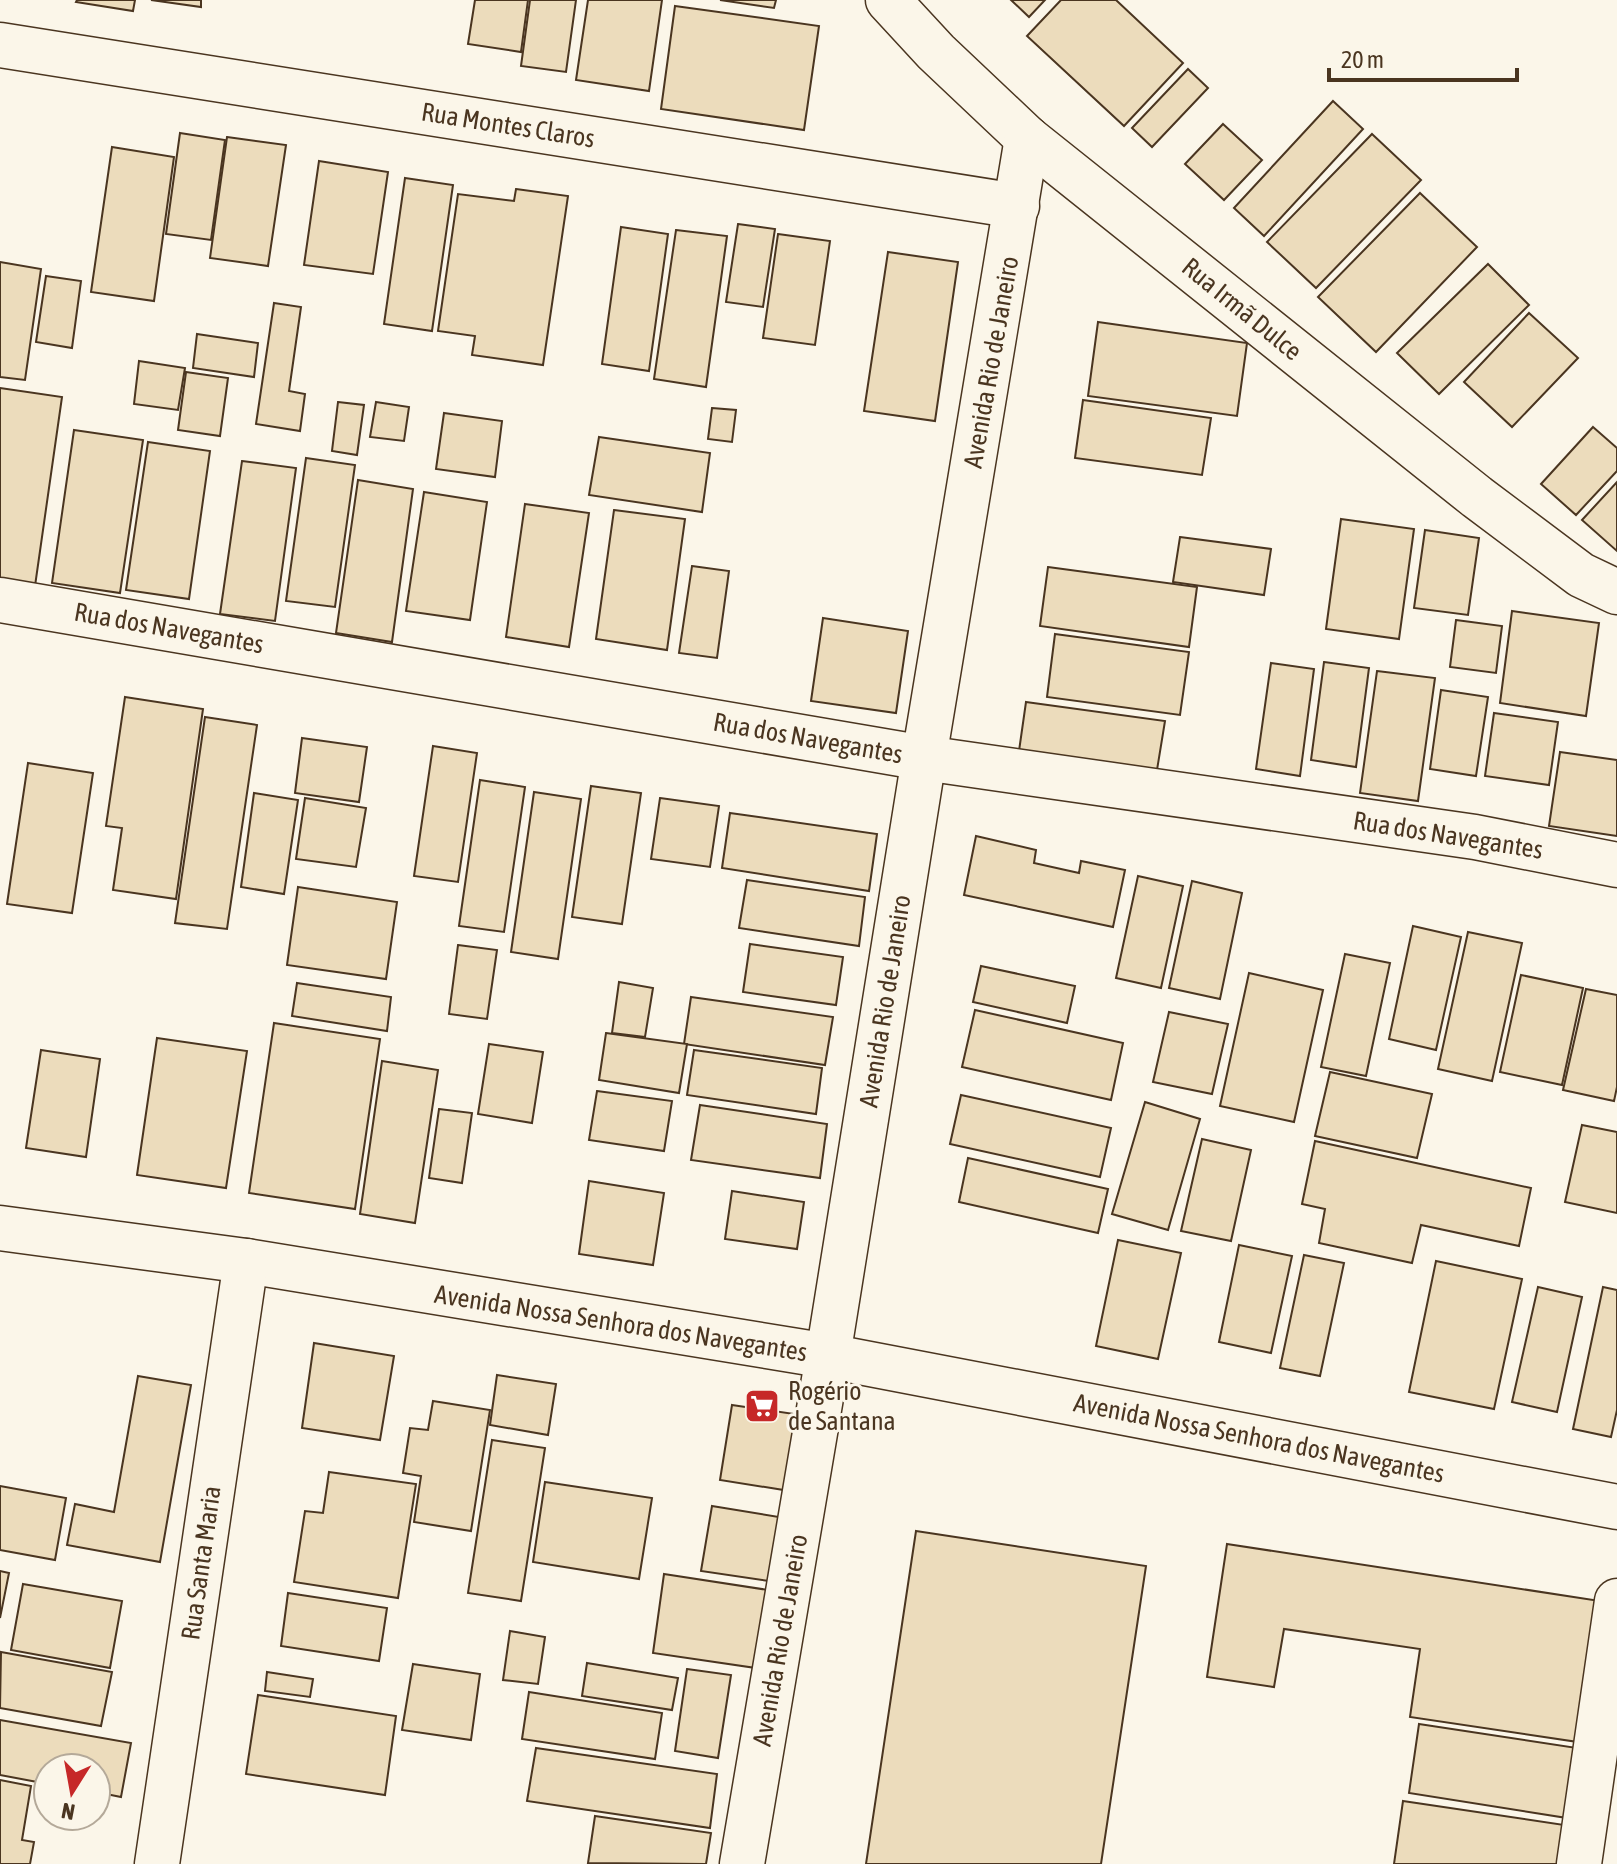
<svg xmlns="http://www.w3.org/2000/svg" width="1617" height="1864" viewBox="0 0 1617 1864" font-family="'Asap Condensed',sans-serif">
<style>
.building{fill:#ecdcbc;stroke:#4a3520;stroke-width:2}
.lines{fill:none;stroke-linecap:round;stroke-linejoin:round}
.street-casing{stroke:#4a3520;stroke-width:47}
.street{stroke:#fbf6e9;stroke-width:44}
.labels{text-anchor:middle;dominant-baseline:central;stroke-width:6;stroke-linejoin:round;paint-order:stroke}
.street-label{font-size:26px;fill:#4a3520;stroke:#fbf6e9}
.poi-label{font-size:26px;fill:#4a3520;stroke:#fbf6e9;text-anchor:start}
</style>
<rect width="100%" height="100%" fill="#fbf6e9"/>
<g class="building">
<path d="M77,0H135L133,11L76,2Z"/>
<path d="M151,0H201V7Z"/>
<path d="M475,0H528L521,52L468,44Z"/>
<path d="M530,0H576L566,72L521,66Z"/>
<path d="M588,0H662L649,91L576,80Z"/>
<path d="M720,0H776L774,8Z"/>
<path d="M1011,0H1045L1029,17Z"/>
<path d="M1061,0H1116L1183,63L1124,126L1027,36Z"/>
<path d="M675,6L819,26L804,130L661,109Z"/>
<path d="M1188,69L1208,88L1152,147L1132,128Z"/>
<path d="M1333,101L1363,129L1264,236L1234,208Z"/>
<path d="M1223,124L1262,160L1224,200L1185,164Z"/>
<path d="M180,133L225,140L211,240L166,234Z"/>
<path d="M1372,134L1421,180L1316,288L1267,242Z"/>
<path d="M227,137L286,145L268,266L210,258Z"/>
<path d="M112,147L174,157L154,301L91,292Z"/>
<path d="M319,161L388,172L373,274L304,265Z"/>
<path d="M405,178L453,185L432,331L384,324Z"/>
<path d="M516,189L568,196L543,365L472,355L475,336L438,331L458,194L514,201Z"/>
<path d="M1420,193L1477,247L1376,352L1318,297Z"/>
<path d="M738,224L775,229L763,307L726,302Z"/>
<path d="M621,227L668,234L649,371L602,364Z"/>
<path d="M676,230L727,236L706,387L654,379Z"/>
<path d="M778,234L830,241L815,345L763,338Z"/>
<path d="M888,252L958,262L935,421L864,411Z"/>
<path d="M0,262L41,269L25,380L0,377Z"/>
<path d="M1488,264L1529,305L1439,394L1397,353Z"/>
<path d="M46,276L81,281L72,348L36,342Z"/>
<path d="M274,303L301,307L289,391L305,394L300,431L256,424Z"/>
<path d="M1529,313L1578,358L1512,427L1464,382Z"/>
<path d="M1098,322L1247,343L1237,416L1088,396Z"/>
<path d="M197,334L258,343L254,377L193,368Z"/>
<path d="M139,361L185,368L178,410L134,404Z"/>
<path d="M186,372L228,378L220,436L178,430Z"/>
<path d="M0,388L62,397L35,586L0,581Z"/>
<path d="M1083,400L1211,418L1202,475L1075,458Z"/>
<path d="M338,402L364,405L357,455L332,451Z"/>
<path d="M376,402L409,407L404,441L370,437Z"/>
<path d="M712,408L736,410L732,442L708,439Z"/>
<path d="M444,413L502,421L495,477L436,469Z"/>
<path d="M1593,427L1617,448V471L1576,515L1541,484Z"/>
<path d="M74,430L143,440L120,593L52,583Z"/>
<path d="M599,437L710,453L702,512L589,495Z"/>
<path d="M148,442L210,451L189,599L126,590Z"/>
<path d="M306,458L355,465L335,607L286,601Z"/>
<path d="M242,461L296,468L275,621L220,614Z"/>
<path d="M358,480L413,489L392,642L336,633Z"/>
<path d="M1617,482V551L1582,520Z"/>
<path d="M424,492L487,502L470,620L406,611Z"/>
<path d="M525,504L589,513L569,647L506,637Z"/>
<path d="M614,510L685,519L667,650L596,639Z"/>
<path d="M1341,519L1414,529L1399,639L1326,629Z"/>
<path d="M1425,530L1479,538L1468,615L1414,608Z"/>
<path d="M1180,537L1271,549L1264,595L1173,582Z"/>
<path d="M692,566L729,571L717,658L679,653Z"/>
<path d="M1048,567L1197,587L1189,647L1040,626Z"/>
<path d="M1512,611L1599,623L1586,716L1500,703Z"/>
<path d="M823,618L908,631L896,713L811,701Z"/>
<path d="M1456,620L1502,626L1496,673L1450,667Z"/>
<path d="M1055,634L1189,652L1180,715L1047,697Z"/>
<path d="M1324,662L1369,668L1356,767L1311,760Z"/>
<path d="M1271,663L1314,669L1300,776L1256,769Z"/>
<path d="M1377,671L1435,678L1418,801L1360,793Z"/>
<path d="M1441,690L1488,697L1476,776L1430,769Z"/>
<path d="M125,697L203,709L176,899L113,890L122,828L106,826Z"/>
<path d="M1026,702L1165,721L1157,770L1019,751Z"/>
<path d="M1494,713L1558,722L1549,785L1485,776Z"/>
<path d="M205,717L257,725L227,929L175,923Z"/>
<path d="M302,738L367,747L359,802L295,793Z"/>
<path d="M433,746L477,753L458,882L414,876Z"/>
<path d="M1560,752L1617,760V836L1549,826Z"/>
<path d="M28,763L93,773L72,913L7,904Z"/>
<path d="M480,780L525,787L504,932L459,926Z"/>
<path d="M591,786L641,793L622,924L572,917Z"/>
<path d="M534,792L581,799L558,959L511,952Z"/>
<path d="M254,793L298,800L284,894L241,887Z"/>
<path d="M305,798L366,808L356,867L296,859Z"/>
<path d="M660,798L719,806L710,867L651,859Z"/>
<path d="M730,813L877,834L869,891L722,868Z"/>
<path d="M976,836L1036,850L1034,863L1079,873L1081,861L1125,870L1113,927L964,895Z"/>
<path d="M1138,876L1183,886L1161,988L1116,978Z"/>
<path d="M747,880L865,897L859,946L739,928Z"/>
<path d="M1192,881L1242,893L1220,999L1169,988Z"/>
<path d="M298,887L397,902L386,979L287,965Z"/>
<path d="M1413,926L1461,937L1436,1050L1389,1039Z"/>
<path d="M1468,932L1522,943L1492,1081L1438,1069Z"/>
<path d="M750,944L843,957L836,1005L743,992Z"/>
<path d="M458,945L497,950L487,1019L449,1014Z"/>
<path d="M1345,954L1390,963L1366,1076L1321,1067Z"/>
<path d="M981,966L1075,986L1067,1023L973,1002Z"/>
<path d="M1249,973L1323,990L1294,1122L1220,1106Z"/>
<path d="M1521,975L1583,988L1562,1085L1500,1072Z"/>
<path d="M619,982L653,988L645,1037L612,1033Z"/>
<path d="M297,983L391,997L387,1031L292,1016Z"/>
<path d="M1586,989L1617,995V1087L1614,1101L1563,1090Z"/>
<path d="M691,997L833,1017L825,1065L684,1044Z"/>
<path d="M975,1010L1123,1043L1111,1100L962,1067Z"/>
<path d="M1169,1012L1228,1024L1212,1094L1153,1082Z"/>
<path d="M274,1023L380,1039L355,1209L249,1193Z"/>
<path d="M606,1033L687,1044L679,1093L599,1080Z"/>
<path d="M157,1038L247,1051L226,1188L137,1175Z"/>
<path d="M489,1044L543,1052L532,1123L478,1114Z"/>
<path d="M41,1050L100,1059L86,1157L26,1148Z"/>
<path d="M694,1050L822,1068L816,1114L687,1095Z"/>
<path d="M382,1061L438,1070L415,1223L360,1214Z"/>
<path d="M1330,1072L1432,1094L1417,1158L1315,1136Z"/>
<path d="M597,1091L672,1101L664,1151L589,1140Z"/>
<path d="M961,1095L1111,1128L1100,1177L950,1144Z"/>
<path d="M1145,1102L1200,1119L1168,1230L1112,1214Z"/>
<path d="M700,1105L827,1124L820,1178L691,1160Z"/>
<path d="M439,1109L472,1113L462,1183L429,1178Z"/>
<path d="M1582,1125L1617,1132V1213L1565,1202Z"/>
<path d="M1202,1139L1251,1150L1231,1241L1181,1231Z"/>
<path d="M1315,1141L1531,1188L1519,1246L1421,1225L1412,1263L1319,1243L1325,1209L1302,1204Z"/>
<path d="M968,1158L1108,1189L1098,1233L959,1202Z"/>
<path d="M589,1181L664,1193L653,1265L579,1254Z"/>
<path d="M732,1191L804,1202L797,1249L725,1239Z"/>
<path d="M1118,1240L1181,1253L1158,1359L1096,1346Z"/>
<path d="M1239,1245L1292,1256L1271,1353L1219,1342Z"/>
<path d="M1304,1255L1344,1263L1320,1376L1280,1368Z"/>
<path d="M1436,1261L1522,1279L1494,1409L1409,1392Z"/>
<path d="M1538,1287L1582,1297L1557,1412L1512,1402Z"/>
<path d="M1603,1287L1617,1290V1410L1611,1437L1573,1429Z"/>
<path d="M314,1343L394,1356L380,1440L302,1428Z"/>
<path d="M497,1375L556,1384L548,1435L490,1425Z"/>
<path d="M138,1376L191,1385L160,1562L67,1545L75,1504L114,1512Z"/>
<path d="M433,1401L490,1410L471,1531L414,1522L421,1476L403,1473L410,1428L428,1430Z"/>
<path d="M732,1405L801,1415L790,1491L720,1480Z"/>
<path d="M492,1440L545,1448L521,1601L468,1593Z"/>
<path d="M329,1472L416,1484L398,1598L294,1582L305,1511L323,1513Z"/>
<path d="M545,1482L652,1498L639,1579L533,1562Z"/>
<path d="M0,1486L66,1498L55,1560L0,1550Z"/>
<path d="M712,1506L785,1518L776,1582L701,1571Z"/>
<path d="M916,1531L1146,1566L1101,1864H866Z"/>
<path d="M1227,1544L1600,1601L1578,1742L1410,1717L1420,1649L1284,1629L1274,1687L1207,1677Z"/>
<path d="M0,1571L9,1573L0,1618Z"/>
<path d="M664,1574L768,1590L756,1668L653,1653Z"/>
<path d="M23,1584L122,1601L110,1668L11,1650Z"/>
<path d="M288,1593L387,1608L379,1661L281,1646Z"/>
<path d="M510,1631L545,1637L538,1684L503,1680Z"/>
<path d="M1,1652L112,1672L101,1726L0,1708Z"/>
<path d="M587,1663L678,1678L672,1710L582,1696Z"/>
<path d="M413,1664L480,1674L471,1740L402,1730Z"/>
<path d="M687,1669L731,1675L718,1758L675,1751Z"/>
<path d="M267,1672L313,1679L310,1697L265,1691Z"/>
<path d="M529,1692L662,1713L655,1759L522,1739Z"/>
<path d="M258,1695L396,1716L385,1795L246,1774Z"/>
<path d="M0,1720L131,1743L121,1797L96,1792V1768H48V1784L0,1775Z"/>
<path d="M1419,1724L1577,1748L1567,1818L1409,1793Z"/>
<path d="M536,1748L717,1774L710,1828L527,1801Z"/>
<path d="M0,1780L31,1786L22,1840L34,1842L30,1864H0Z"/>
<path d="M1403,1801L1571,1826L1565,1864H1394Z"/>
<path d="M595,1816L711,1833L706,1864L588,1863Z"/>
</g>
<g class="lines">
<g class="street-casing">
<g id="street">
<path d="M888,0L936,52L1027,138L1477,497L1581,575L1617,592"/>
<path d="M0,45L1017,206"/>
<path d="M0,600L924,758L1475,837L1617,865"/>
<path d="M0,1228L246,1261L828,1356L1617,1507"/>
<path d="M157,1864L246,1261"/>
<path d="M742,1864L828,1356L924,758L1027,138"/>
<path d="M1579,1864L1617,1601"/>
</g>
</g>
<use href="#street" class="street"/>
</g>
<defs>
<g id="supermarket-square" transform="scale(1.8)"><rect x="-9" y="-9" width="18" height="18" rx="4" fill="#c62828" stroke="#fbf6e9"/><path d="M-6-5.5h2.5l.6 2H6L4.5 2H-2.5L-4.4-4H-6ZM-1.5 3.2a1.3 1.3 0 1 0 .1 0ZM3 3.2a1.3 1.3 0 1 0 .1 0Z" fill="#fff"/></g>
</defs>
<g fill-rule="evenodd">
<use href="#supermarket-square" x="762" y="1406"/>
</g>
<g class="labels">
<g class="street-label">
<text transform="translate(508 125) rotate(9)">Rua Montes Claros</text>
<text transform="translate(1242 309) rotate(39)">Rua Irmã Dulce</text>
<text transform="translate(991 362) rotate(-80)">Avenida Rio de Janeiro</text>
<text transform="translate(169 628) rotate(10)">Rua dos Navegantes</text>
<text transform="translate(808 738) rotate(10)">Rua dos Navegantes</text>
<text transform="translate(1448 835) rotate(9)">Rua dos Navegantes</text>
<text transform="translate(885 1001) rotate(-81)">Avenida Rio de Janeiro</text>
<text transform="translate(621 1323) rotate(9)">Avenida Nossa Senhora dos Navegantes</text>
<text transform="translate(1259 1438) rotate(11)">Avenida Nossa Senhora dos Navegantes</text>
<text transform="translate(201 1563) rotate(-82)">Rua Santa Maria</text>
<text transform="translate(780 1640) rotate(-80)">Avenida Rio de Janeiro</text>
</g>
<g class="poi-label">
<text x="788" y="1391">Rogério<tspan x="788" dy="30">de Santana</tspan></text>
</g>
</g>
<g transform="translate(72 1792) rotate(191)"><circle r="38" fill="#fbf6e9" stroke="#b4a999" stroke-width="2"/>
<path d="M0-6L14 30L0 20L-14 30Z" fill="#c62828"/>
<text y="-12" font-size="22" font-weight="bold" text-anchor="middle" fill="#4a3520">N</text>
</g>
<path d="M1329 68v12h188v-12" fill="none" stroke="#4a3520" stroke-width="4"/>
<text x="1341" y="68" font-size="24" fill="#4a3520" stroke="#fbf6e9" stroke-width="6" paint-order="stroke">20 m</text>
</svg>
